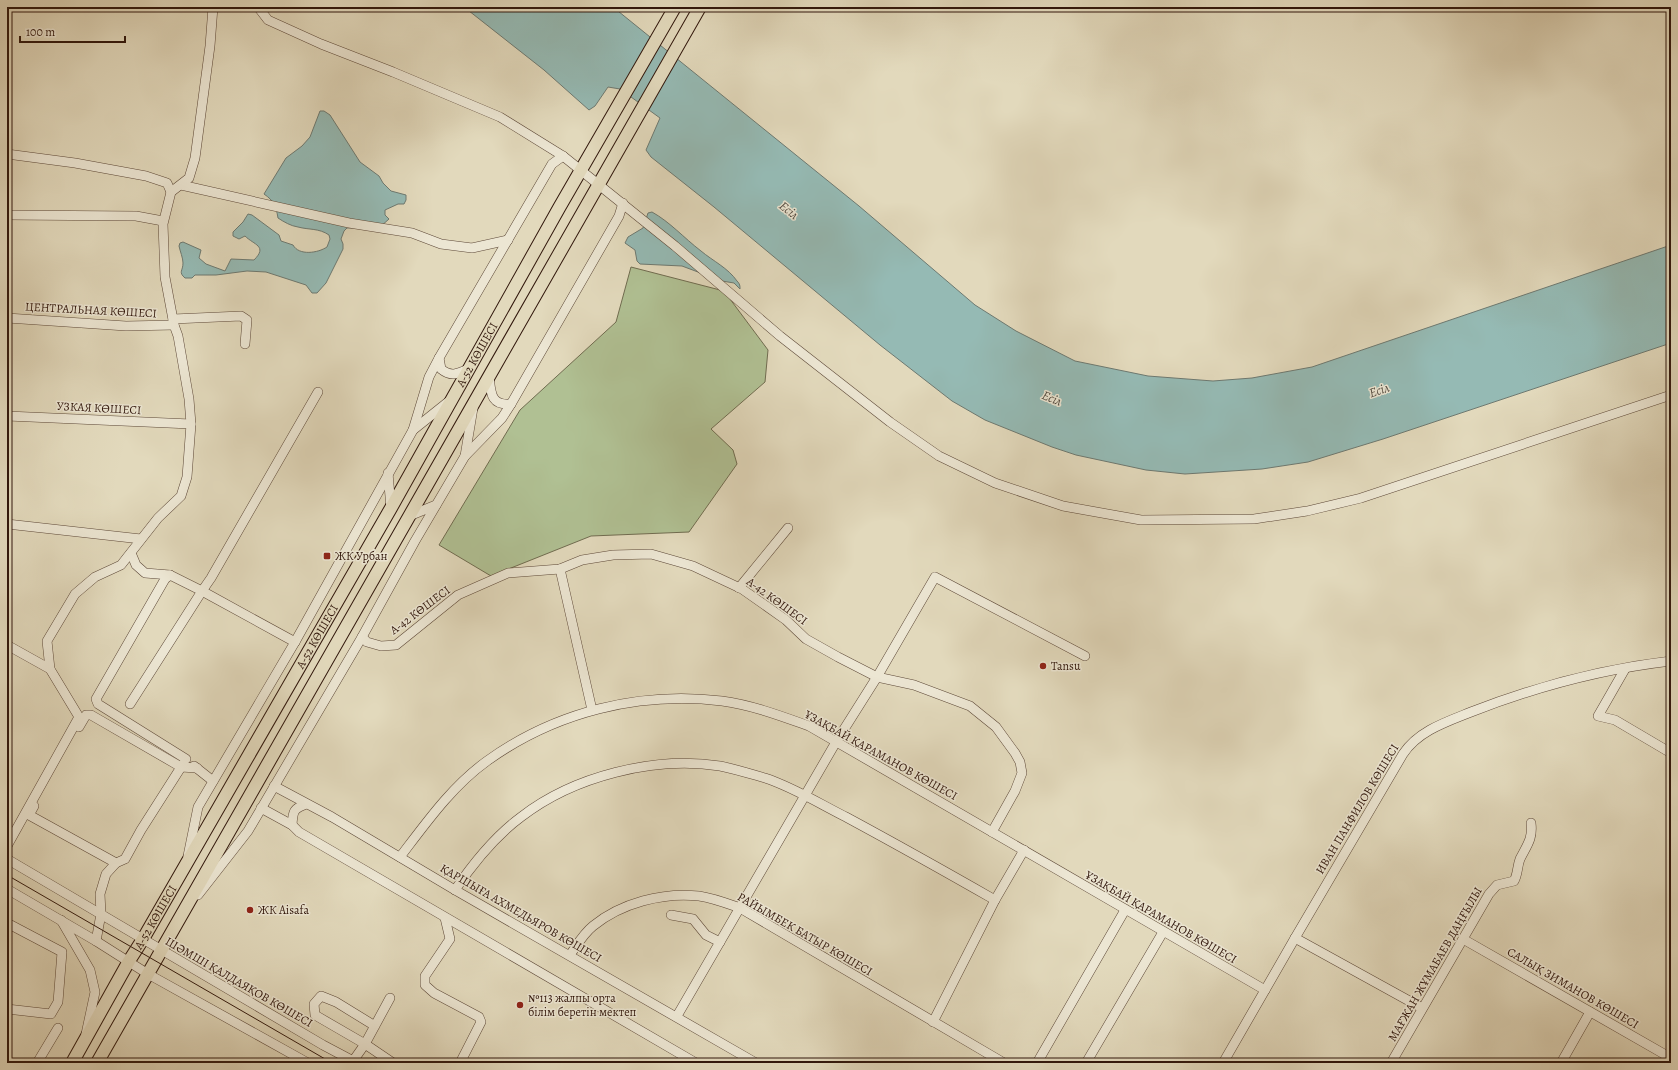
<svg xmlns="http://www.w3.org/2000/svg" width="1678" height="1070" viewBox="0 0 1678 1070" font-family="Alegreya,serif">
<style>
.green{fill:#b0c093;stroke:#706c50}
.water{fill:#95bab4;stroke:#6d7971}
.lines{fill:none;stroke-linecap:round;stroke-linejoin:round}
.minor-casing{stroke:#5d4838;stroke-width:10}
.major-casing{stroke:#31170c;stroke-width:14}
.minor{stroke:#ece6d3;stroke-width:9}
.major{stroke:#e2d9bc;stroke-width:12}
.tram{stroke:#31170c;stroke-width:1}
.poi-dot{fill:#8f2418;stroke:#ece6d3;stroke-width:1.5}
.labels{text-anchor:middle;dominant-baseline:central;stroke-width:3;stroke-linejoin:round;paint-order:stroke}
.street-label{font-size:12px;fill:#31170c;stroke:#ece6d3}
.poi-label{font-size:12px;fill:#31170c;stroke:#ece6d3;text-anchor:start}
.water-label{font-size:13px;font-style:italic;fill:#4f483e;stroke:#ece6d3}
</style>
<rect width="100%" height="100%" fill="#e2d9bc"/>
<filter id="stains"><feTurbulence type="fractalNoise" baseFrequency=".005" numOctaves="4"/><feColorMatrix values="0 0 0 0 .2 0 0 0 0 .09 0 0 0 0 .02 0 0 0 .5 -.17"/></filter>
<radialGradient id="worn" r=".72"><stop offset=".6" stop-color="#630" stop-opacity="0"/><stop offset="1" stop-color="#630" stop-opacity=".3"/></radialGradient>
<path class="green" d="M631,267L724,291L768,350L765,382L711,429L733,450L737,464L689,532L591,536L491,576L439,545L520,410L616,322Z"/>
<g class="water">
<path d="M464,7H613L859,206L975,305L1016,331L1075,361L1148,376L1213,381L1252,378L1312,367L1671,245V343L1383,439L1308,462L1262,469L1185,474L1146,470L1076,455L1052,447L985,420L952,401L880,345L714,207L651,157L646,150L660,118L620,89L608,87L595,106L589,110L544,70Z"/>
<path d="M320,111H324L330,115L360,162L379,176L383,183L391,191L406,195V200L404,204H398L385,210V215L389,219L380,227L347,228L344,231L341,239L343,244V249L326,283L317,293H312L306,285L266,272L247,271L216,275H195L192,278H185C178,272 183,271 183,263C183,258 180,251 179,246L180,243L183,242L201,250L199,258L206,264L225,271L231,259L254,260C268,246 254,245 245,236L239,239L233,236V232L243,222L248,214L252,215L279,235L281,241L293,245C299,256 318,253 327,247L330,239L329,235C319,228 309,230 298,227C291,226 284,222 278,218C276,206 274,201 264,194L286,158L302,146L310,137Z"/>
<path d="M652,212C670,222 684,238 701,251C713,261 728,268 737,281C740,284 740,286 740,289L734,283L722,281L682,266L640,264L637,261L635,250L625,243L628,237L643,228L648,213Z"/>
</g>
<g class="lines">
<g class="minor-casing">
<g id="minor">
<path d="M258,7L268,20L321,44L393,72L500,117L563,156L675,246L780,336L890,422L939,456L995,483L1063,506L1141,520L1254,519L1307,511L1361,498L1671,395"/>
<path d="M7,154L75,163L146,176L167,183L171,192"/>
<path d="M181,185L349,223L412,233L441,244L472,248L508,240"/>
<path d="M7,215L136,216L163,221"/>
<path d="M7,318L126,326L174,325"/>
<path d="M173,319L241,316L247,320L245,344"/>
<path d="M439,358L441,369C451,377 457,374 468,369"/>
<path d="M489,376C491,392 490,406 511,404"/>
<path d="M7,416L191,424"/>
<path d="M413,430L448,402"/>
<path d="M465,456L473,408"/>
<path d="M388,473L391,508"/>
<path d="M409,516L436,505"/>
<path d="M7,524L141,539"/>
<path d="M560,569L592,710"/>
<path d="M170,575L165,579L96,699L98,704L186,759"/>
<path d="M739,588L788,528"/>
<path d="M362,637L367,642L381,646L396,645L458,595L508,573L560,569L582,560L613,555L651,554L693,566L742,589L786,620L806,639L838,657L877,677L914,685L970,706L996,727L1015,753L1020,762L1022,773L1015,791L992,832"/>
<path d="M295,642L202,591L211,578L318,392"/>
<path d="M7,645L50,669"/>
<path d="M1625,669L1598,716L1615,720L1671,753"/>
<path d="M130,704L202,591L170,575L145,573L136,565L131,553"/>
<path d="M79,727L86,715H91L181,767L197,768"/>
<path d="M194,766L213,781"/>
<path d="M274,786L332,817L455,890L756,1063"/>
<path d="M34,806L29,815L116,863"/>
<path d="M261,808L292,825L299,832L696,1063"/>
<path d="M292,825C293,811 293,809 306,804"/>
<path d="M7,846L79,717L50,669L47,641L75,594L95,577L121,565L158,518L181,496L187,477L191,424L189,399L178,336L174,325L165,277L163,224L171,192L189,178L195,158L210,46L213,7"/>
<path d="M188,856L198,807L295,642L413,430L429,377L439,358L552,164L563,156"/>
<path d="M400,857C426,823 452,786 487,761C555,712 639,691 722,701C752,705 781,716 809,726L1265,990"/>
<path d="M7,859L323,1045L357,1063"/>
<path d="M7,889L96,941L148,974L308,1063"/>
<path d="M455,890C474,862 494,837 521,817C574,776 654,756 720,766C735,769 751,774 765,778C793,787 820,804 846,817C896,844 946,872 995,900"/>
<path d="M198,895L248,831L362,637L415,541L465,456L502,418L511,404L619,216L623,203"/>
<path d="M671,915L693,919L706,935L720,942"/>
<path d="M445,918L450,939L425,976V985L434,993L479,1017L481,1022L460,1063"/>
<path d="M61,920L90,970L95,992L86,1034"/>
<path d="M7,923L62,952L58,1002L51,1014L7,1009"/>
<path d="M1295,938L1422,1008"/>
<path d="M1463,939L1671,1058"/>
<path d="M96,941L101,914L100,894L106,874L116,863L125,859L141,830L183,764"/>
<path d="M570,955C577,945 583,934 593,926C621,903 663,892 699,896C713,898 726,903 740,908L1004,1063"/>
<path d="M677,1016L836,742L877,677L935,577L1085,656"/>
<path d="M933,1022L995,900L1024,850"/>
<path d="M375,1026L336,1002L321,996L314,1004L315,1015L365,1044L390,998"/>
<path d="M353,1061L365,1044L393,1063"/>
<path d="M37,1063L58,1028"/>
<path d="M1037,1063L1125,910"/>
<path d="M1086,1063L1163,932"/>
<path d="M1223,1063L1295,938L1403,754C1418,731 1446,722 1471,712C1535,687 1602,669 1671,661"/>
<path d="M1391,1063L1489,894L1497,885L1514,881C1518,874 1517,867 1520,859C1527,845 1533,839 1531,823"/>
<path d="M1561,1063L1590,1012"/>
</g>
</g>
<g class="major-casing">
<g id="major">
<path id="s1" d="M72,1063L129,961L143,939L391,508L559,208L675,7"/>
<path d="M97,1063L700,7"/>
</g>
</g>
<use href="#minor" class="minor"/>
<use href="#major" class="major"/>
<path class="tram" d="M7,875L332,1063"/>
</g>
<g class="poi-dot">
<rect x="323" y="552" width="8" height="8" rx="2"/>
<circle cx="1043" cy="666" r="4"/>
<circle cx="250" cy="910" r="4"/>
<circle cx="520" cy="1005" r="4"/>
</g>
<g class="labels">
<g class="street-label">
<text transform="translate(91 310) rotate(3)">ЦЕНТРАЛЬНАЯ КӨШЕСІ</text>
<text stroke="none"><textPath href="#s1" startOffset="816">А-52 КӨШЕСІ</textPath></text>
<text transform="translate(99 408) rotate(3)">УЗКАЯ КӨШЕСІ</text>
<text transform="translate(777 601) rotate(36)">А-42 КӨШЕСІ</text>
<text transform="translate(420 610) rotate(-37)">А-42 КӨШЕСІ</text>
<text stroke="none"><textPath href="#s1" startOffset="492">А-52 КӨШЕСІ</textPath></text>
<text transform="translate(881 755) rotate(29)">ҰЗАҚБАЙ ҚАРАМАНОВ КӨШЕСІ</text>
<text transform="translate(1357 809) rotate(-59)">ИВАН ПАНФИЛОВ КӨШЕСІ</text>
<text transform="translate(521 913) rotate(30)">ҚАРШЫҒА АХМЕДЬЯРОВ КӨШЕСІ</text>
<text stroke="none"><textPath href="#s1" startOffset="168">А-52 КӨШЕСІ</textPath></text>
<text transform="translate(1161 917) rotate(30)">ҰЗАҚБАЙ ҚАРАМАНОВ КӨШЕСІ</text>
<text transform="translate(805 934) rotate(30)">РАЙЫМБЕК БАТЫР КӨШЕСІ</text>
<text transform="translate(1435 964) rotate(-60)">МАҒЖАН ЖҰМАБАЕВ ДАҢҒЫЛЫ</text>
<text transform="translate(239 982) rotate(30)">ШӘМШІ ҚАЛДАЯҚОВ КӨШЕСІ</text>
<text transform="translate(1573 988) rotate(30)">САЛЫҚ ЗИМАНОВ КӨШЕСІ</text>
</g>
<g class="poi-label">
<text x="335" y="556">ЖК Урбан</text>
<text x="1051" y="666">Tansu</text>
<text x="258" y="910">ЖК Aisafa</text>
<text x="528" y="998">№113 жалпы орта<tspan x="528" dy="14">білім беретін мектеп</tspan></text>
</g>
<g class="water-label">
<text transform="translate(789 210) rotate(39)">Есіл</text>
<text transform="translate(1379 390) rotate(-18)">Есіл</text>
<text transform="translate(1052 398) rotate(23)">Есіл</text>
</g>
</g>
<rect width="1678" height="1070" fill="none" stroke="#e2d9bc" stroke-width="24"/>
<rect x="8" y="8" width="1662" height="1054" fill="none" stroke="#31170c" stroke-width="2"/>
<rect x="12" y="12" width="1654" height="1046" fill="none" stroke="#31170c"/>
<path d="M20 36v6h105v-6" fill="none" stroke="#31170c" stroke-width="2"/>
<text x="26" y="36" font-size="12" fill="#31170c" stroke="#ece6d3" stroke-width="3" paint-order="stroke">100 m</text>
<rect width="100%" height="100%" filter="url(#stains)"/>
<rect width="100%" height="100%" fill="url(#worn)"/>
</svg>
